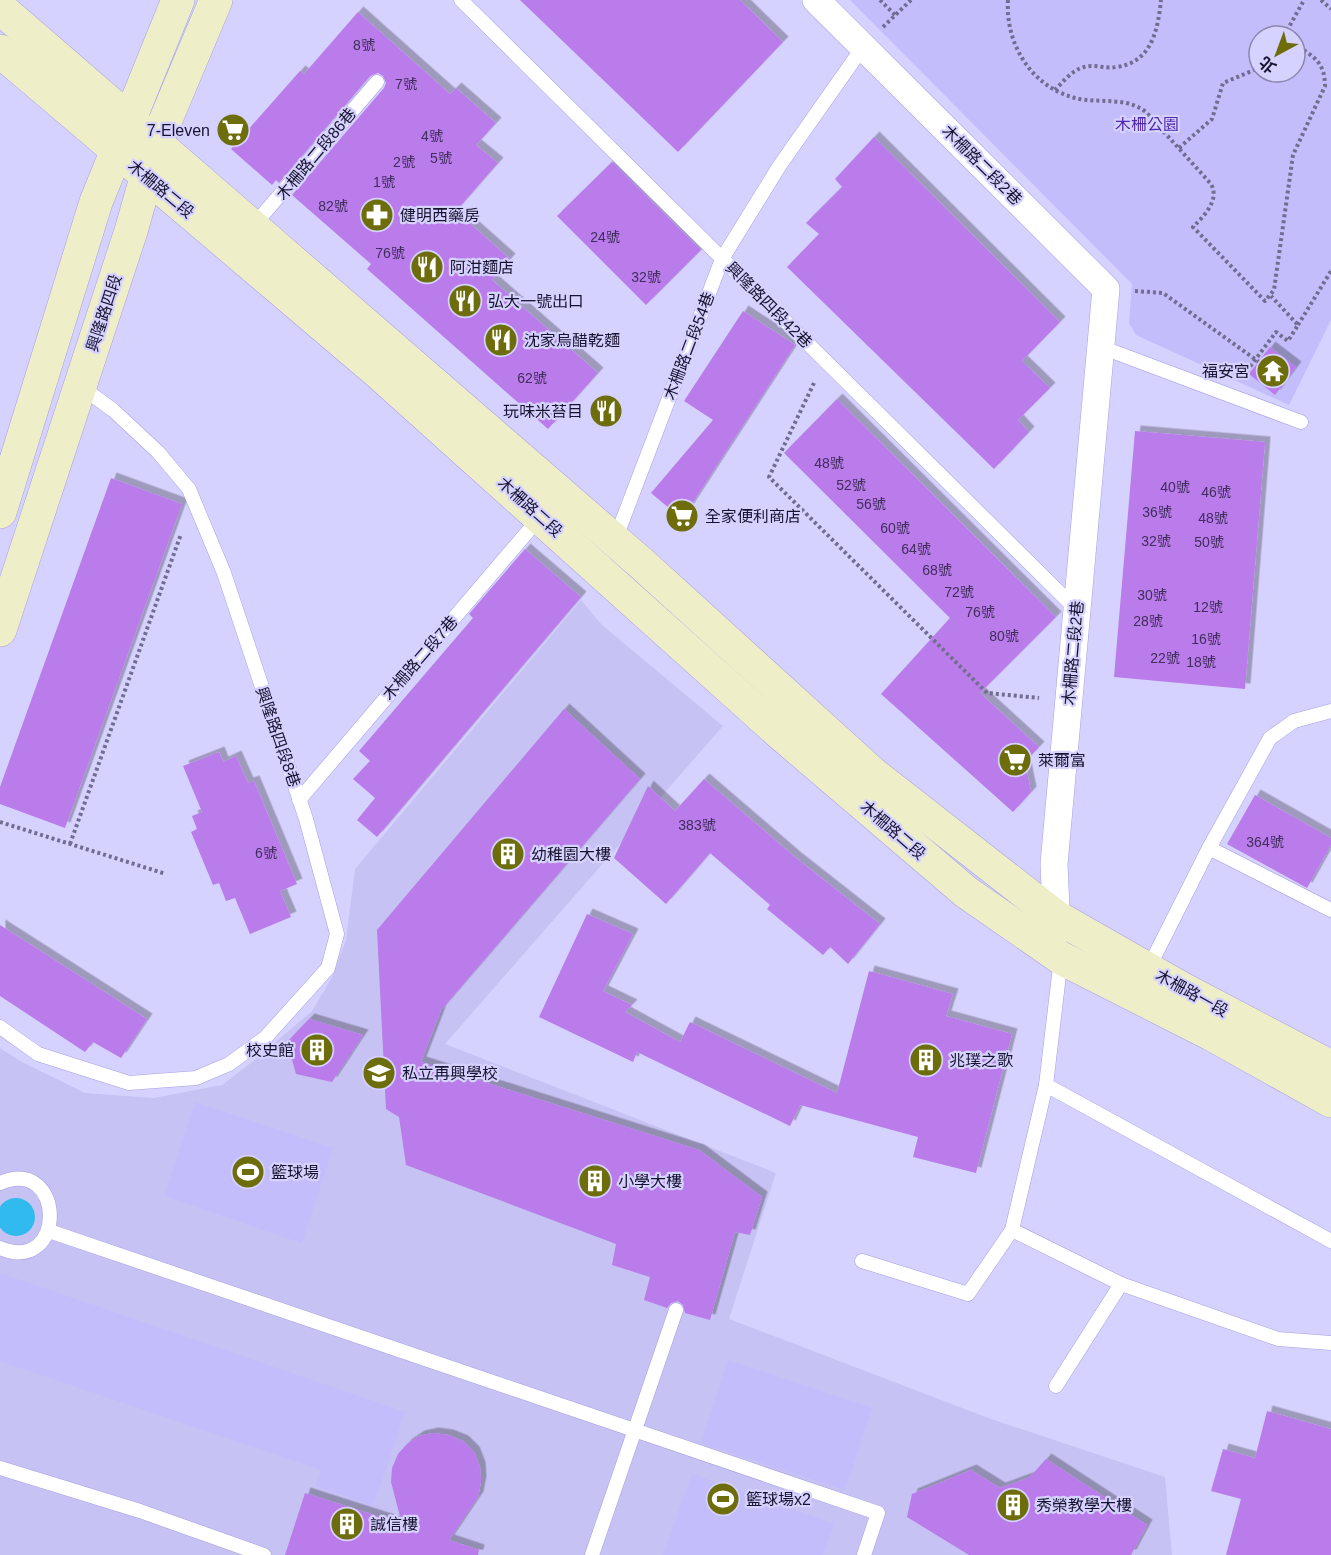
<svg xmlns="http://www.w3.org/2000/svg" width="1331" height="1555" viewBox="0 0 1331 1555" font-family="Helvetica,'Noto Sans TC',sans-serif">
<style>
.built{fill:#c6c2f3}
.green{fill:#c3bdfc;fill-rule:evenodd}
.water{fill:#31baed}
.building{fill:#ba7cea;filter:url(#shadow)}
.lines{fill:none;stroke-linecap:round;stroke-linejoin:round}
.service-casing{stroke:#a79fe6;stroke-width:15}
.minor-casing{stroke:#a79fe6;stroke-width:28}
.secondary-casing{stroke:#a79fe6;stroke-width:34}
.path{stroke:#716d91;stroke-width:4;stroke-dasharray:3 3;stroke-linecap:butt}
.service{stroke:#fff;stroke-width:14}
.minor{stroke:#fff;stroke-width:27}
.secondary{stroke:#eeeec9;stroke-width:33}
.labels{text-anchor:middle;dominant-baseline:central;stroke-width:4.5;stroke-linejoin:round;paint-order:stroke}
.number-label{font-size:14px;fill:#402d5d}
.park-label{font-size:16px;fill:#5027ae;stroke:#d6d2ff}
.poi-label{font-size:16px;fill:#17132e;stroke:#d6d2ff;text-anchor:start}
.street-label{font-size:16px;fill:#17132e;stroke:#d6d2ff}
</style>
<defs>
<filter id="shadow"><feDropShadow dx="5.5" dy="-5.5" stdDeviation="0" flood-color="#0004"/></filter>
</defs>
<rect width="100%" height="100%" fill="#d6d2ff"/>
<path class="built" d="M581,600L602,625L723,726L445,1044L776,1173L729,1319L991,1419L1165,1477L1172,1555H0V1048L22,1062L85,1093L153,1098L222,1085L257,1058L312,1011L331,979L346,940L355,869Z"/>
<g class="green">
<path d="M850,0H1331V320L1289,405L1136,335L1129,323L1132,284ZM1259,36H1295V72H1259Z"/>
<path d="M195,1102L333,1148L302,1243L164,1196Z"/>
<path d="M0,1273L405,1412L373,1506L316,1486L321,1470L0,1361Z"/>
<path d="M728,1360L872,1408L845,1490L701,1443Z"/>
<path d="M692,1474L834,1524L823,1555H663Z"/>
</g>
<circle class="water" cx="16" cy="1217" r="19"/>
<g class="building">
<path d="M520,0H740L783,42L678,152Z"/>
<path d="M358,12L450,94L456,88L496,123L476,145L498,163L456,211L510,259L492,280L598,373L548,429L367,269L371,264L292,195L384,88L386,83L383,76L378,73L370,76L279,183L276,180L272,185L231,149L300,71L304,74Z"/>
<path d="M874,137L1060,322L1022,361L1050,388L1018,420L1029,432L994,469L787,267L819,234L806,223L842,187L835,179Z"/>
<path d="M612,162L701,250L646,305L557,216Z"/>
<path d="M743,311L795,345L682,519L651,493L713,420L684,401Z"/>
<path d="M1270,347L1296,367L1275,395L1249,374Z"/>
<path d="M837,399L1056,617L980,693L1039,747L1025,762L1031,792L1013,812L881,694L950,618L784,453Z"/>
<path d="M1135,431L1265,442L1245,689L1114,677Z"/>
<path d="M111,478L182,504L65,828L0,804V787Z"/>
<path d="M525,549L581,597L377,837L357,820L375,798L353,779L370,761L359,751L473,618L469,614Z"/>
<path d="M564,709L640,779L441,1010L421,1062L699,1150L762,1197L750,1235L735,1232L710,1320L685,1313L683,1305L678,1301L671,1303L667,1308L644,1300L650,1277L612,1265L616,1244L406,1165L399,1117L386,1109L377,930Z"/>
<path d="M219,752L223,762L236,756L248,783L254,781L297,884L280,891L291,917L250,934L235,898L226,901L219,883L213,885L191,832L197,829L192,816L202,812L183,766Z"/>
<path d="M704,779L796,858L880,924L848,964L830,947L823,955L767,909L770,905L710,853L666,904L614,858L648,786L675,811Z"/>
<path d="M1255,795L1331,838V845L1307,888L1227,844Z"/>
<path d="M587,914L633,934L603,991L632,1005L625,1012L680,1042L690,1022L837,1093L869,971L953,994L946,1016L1012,1034L976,1173L913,1157L918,1137L800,1105L790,1126L637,1052L633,1062L539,1017Z"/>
<path d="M0,925L147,1019L121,1058L93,1042L85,1052L0,996Z"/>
<path d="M309,1019L363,1035L332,1082L296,1074L287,1042Z"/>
<path d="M1267,1411L1331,1429V1555H1226L1241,1499L1211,1491L1223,1449L1255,1458Z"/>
<path d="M433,1433L448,1435L463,1441L474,1452L480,1467L481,1482L478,1497L449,1540L479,1550L478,1555H285L305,1493L402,1524L391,1482L392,1468L398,1454L407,1444L419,1436Z"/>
<path d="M1046,1459L1147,1525L1131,1555H969L907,1517L912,1494L971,1470L1000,1488L1030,1477Z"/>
</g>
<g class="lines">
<g class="service-casing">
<g id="service">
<path d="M461,0L1077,610"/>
<path d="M254,225L377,82"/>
<path d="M1101,347L1301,422"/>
<path d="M615,540L722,259L780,165L863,47"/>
<path d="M299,800L541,516"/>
<path d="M1209,848L1331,910"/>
<path d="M1148,969L1209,848L1270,738L1294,721L1331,711"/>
<path d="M0,1027L38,1054L129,1083L196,1078L229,1064L265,1038L328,968L337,934L306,819L224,573L189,489L158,452L113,410L80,386"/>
<path d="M1046,1085L1331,1241"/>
<path d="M0,1183C66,1155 67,1276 0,1248"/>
<path d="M1012,1230L1121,1284L1278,1339L1331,1343"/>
<path d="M49,1231L878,1513L864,1555"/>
<path d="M862,1261L968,1294L1012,1230L1046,1085L1061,958"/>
<path d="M1056,1386L1121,1284"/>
<path d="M0,1468L140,1511L264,1555"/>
<path d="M592,1555L676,1310"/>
</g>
</g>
<g class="minor-casing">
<path id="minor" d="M816,0L1106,289L1054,864L1057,931"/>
</g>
<g class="secondary-casing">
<g id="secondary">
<path d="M0,8L641,563L872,773L1055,916L1181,988L1331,1067"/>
<path d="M0,51L380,374L781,734L966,892L1061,958L1211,1034L1331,1101"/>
<path d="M0,512L96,202L178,0"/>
<path d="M0,630L131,231L156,143L216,0"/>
</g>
</g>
<g class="path">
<path d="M880,0L895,15"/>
<path d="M1008,0C1005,45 1033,90 1080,99C1103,103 1126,97 1146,112L1211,184C1220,200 1204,216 1193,227L1265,301L1274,290L1293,155L1325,86C1325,63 1314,56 1295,45"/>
<path d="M1321,0L1331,9"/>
<path d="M883,27L911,0"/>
<path d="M1284,36L1304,0"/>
<path d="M1055,90C1063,82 1072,70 1084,67C1094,64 1106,69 1116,67C1152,63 1158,29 1161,0"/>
<path d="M1179,148L1212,119L1223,83L1259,68"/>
<path d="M1135,291L1163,293L1259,362"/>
<path d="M1298,325L1331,271"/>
<path d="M1243,376L1276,332L1288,341L1298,325L1271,296"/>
<path d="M814,383L769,477L987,693L1039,698"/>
<path d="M0,822L166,874"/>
<path d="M70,844L181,534"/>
</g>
<use href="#service" class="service"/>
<use href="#minor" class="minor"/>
<use href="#secondary" class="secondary"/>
</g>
<defs>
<g id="supermarket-disc" transform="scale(1.725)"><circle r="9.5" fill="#6e6d0c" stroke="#d6d2ff"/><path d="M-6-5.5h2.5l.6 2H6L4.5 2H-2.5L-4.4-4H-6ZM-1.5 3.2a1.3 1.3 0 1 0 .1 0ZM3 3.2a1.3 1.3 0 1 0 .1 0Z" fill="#fff"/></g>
<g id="pharmacy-disc" transform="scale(1.725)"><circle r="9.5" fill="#6e6d0c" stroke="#d6d2ff"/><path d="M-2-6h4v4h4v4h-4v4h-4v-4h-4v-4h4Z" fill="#fff"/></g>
<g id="restaurant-disc" transform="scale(1.725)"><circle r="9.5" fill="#6e6d0c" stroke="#d6d2ff"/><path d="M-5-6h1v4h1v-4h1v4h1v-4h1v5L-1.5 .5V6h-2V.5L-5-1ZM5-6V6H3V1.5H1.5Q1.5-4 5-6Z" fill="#fff"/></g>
<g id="temple-disc" transform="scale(1.725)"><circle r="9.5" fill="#6e6d0c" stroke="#d6d2ff"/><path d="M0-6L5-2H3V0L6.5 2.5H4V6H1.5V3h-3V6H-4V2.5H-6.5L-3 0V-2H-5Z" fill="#fff"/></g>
<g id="building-disc" transform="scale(1.725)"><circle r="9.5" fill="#6e6d0c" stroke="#d6d2ff"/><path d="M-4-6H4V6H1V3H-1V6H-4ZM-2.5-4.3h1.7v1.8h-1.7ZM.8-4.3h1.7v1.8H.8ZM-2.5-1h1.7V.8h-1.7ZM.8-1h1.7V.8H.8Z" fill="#fff"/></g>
<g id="school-disc" transform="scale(1.725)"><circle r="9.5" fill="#6e6d0c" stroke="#d6d2ff"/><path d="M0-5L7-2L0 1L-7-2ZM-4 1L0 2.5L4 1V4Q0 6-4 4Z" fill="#fff"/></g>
<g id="stadium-disc" transform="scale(1.725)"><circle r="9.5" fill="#6e6d0c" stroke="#d6d2ff"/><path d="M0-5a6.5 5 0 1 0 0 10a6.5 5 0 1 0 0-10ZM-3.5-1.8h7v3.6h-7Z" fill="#fff"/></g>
</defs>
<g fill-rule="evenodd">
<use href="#supermarket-disc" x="233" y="130"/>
<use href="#pharmacy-disc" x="377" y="215"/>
<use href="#restaurant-disc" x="427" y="267"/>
<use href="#restaurant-disc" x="465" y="301"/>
<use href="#restaurant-disc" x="501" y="340"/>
<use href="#temple-disc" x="1273" y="371"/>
<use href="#restaurant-disc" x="606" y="411"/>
<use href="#supermarket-disc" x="682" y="516"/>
<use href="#supermarket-disc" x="1015" y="760"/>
<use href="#building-disc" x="508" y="854"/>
<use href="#building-disc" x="317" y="1050"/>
<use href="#building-disc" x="926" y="1060"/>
<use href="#school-disc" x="379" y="1073"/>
<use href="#stadium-disc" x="248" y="1172"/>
<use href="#building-disc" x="595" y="1181"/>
<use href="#stadium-disc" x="723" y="1499"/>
<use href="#building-disc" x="1013" y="1505"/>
<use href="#building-disc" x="347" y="1524"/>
</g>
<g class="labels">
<g class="number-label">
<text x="364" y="45">8號</text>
<text x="406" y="84">7號</text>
<text x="432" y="136">4號</text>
<text x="441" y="158">5號</text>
<text x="404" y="162">2號</text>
<text x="384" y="182">1號</text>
<text x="333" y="206">82號</text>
<text x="605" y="237">24號</text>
<text x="390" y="253">76號</text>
<text x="646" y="277">32號</text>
<text x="532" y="378">62號</text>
<text x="829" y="463">48號</text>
<text x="851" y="485">52號</text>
<text x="1175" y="487">40號</text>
<text x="1216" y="492">46號</text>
<text x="871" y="504">56號</text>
<text x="1157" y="512">36號</text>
<text x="1213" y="518">48號</text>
<text x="895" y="528">60號</text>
<text x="1156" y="541">32號</text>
<text x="1209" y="542">50號</text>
<text x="916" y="549">64號</text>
<text x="937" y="570">68號</text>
<text x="959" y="592">72號</text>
<text x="1152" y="595">30號</text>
<text x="1208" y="607">12號</text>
<text x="980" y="612">76號</text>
<text x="1148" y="621">28號</text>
<text x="1004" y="636">80號</text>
<text x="1206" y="639">16號</text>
<text x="1165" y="658">22號</text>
<text x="1201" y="662">18號</text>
<text x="697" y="825">383號</text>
<text x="1265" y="842">364號</text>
<text x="266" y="853">6號</text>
</g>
<g class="park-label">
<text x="1147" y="124">木柵公園</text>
</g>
<g class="poi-label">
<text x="210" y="130" text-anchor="end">7-Eleven</text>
<text x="400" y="215">健明西藥房</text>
<text x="450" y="267">阿泔麵店</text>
<text x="488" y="301">弘大一號出口</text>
<text x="524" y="340">沈家烏醋乾麵</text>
<text x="1250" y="371" text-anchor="end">福安宮</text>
<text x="583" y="411" text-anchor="end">玩味米苔目</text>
<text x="705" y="516">全家便利商店</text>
<text x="1038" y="760">萊爾富</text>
<text x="531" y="854">幼稚園大樓</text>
<text x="294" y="1050" text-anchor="end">校史館</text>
<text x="949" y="1060">兆璞之歌</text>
<text x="402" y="1073">私立再興學校</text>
<text x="271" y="1172">籃球場</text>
<text x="618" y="1181">小學大樓</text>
<text x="746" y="1499">籃球場x2</text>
<text x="1036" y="1505">秀榮教學大樓</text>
<text x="370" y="1524">誠信樓</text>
</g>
<g class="street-label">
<text transform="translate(316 154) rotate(-50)">木柵路二段86巷</text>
<text transform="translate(982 165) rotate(45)">木柵路二段2巷</text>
<text transform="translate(161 189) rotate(40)">木柵路二段</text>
<text transform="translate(769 305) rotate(45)">興隆路四段42巷</text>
<text transform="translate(104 313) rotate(-72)">興隆路四段</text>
<text transform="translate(689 346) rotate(-69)">木柵路二段54巷</text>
<text transform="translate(530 507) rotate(42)">木柵路二段</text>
<text transform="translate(1073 653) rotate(-85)">木柵路二段2巷</text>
<text transform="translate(420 658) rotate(-49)">木柵路二段7巷</text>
<text transform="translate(278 737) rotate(71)">興隆路四段8巷</text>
<text transform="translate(893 830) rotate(41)">木柵路二段</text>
<text transform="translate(1192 993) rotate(29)">木柵路一段</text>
</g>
</g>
<g transform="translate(1277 54) rotate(221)"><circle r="28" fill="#d6d2ff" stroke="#8a86ab" stroke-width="1.5"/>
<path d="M0-4.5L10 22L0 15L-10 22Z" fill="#6e6d0c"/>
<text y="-9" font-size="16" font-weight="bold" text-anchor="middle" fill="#17132e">北</text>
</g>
</svg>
